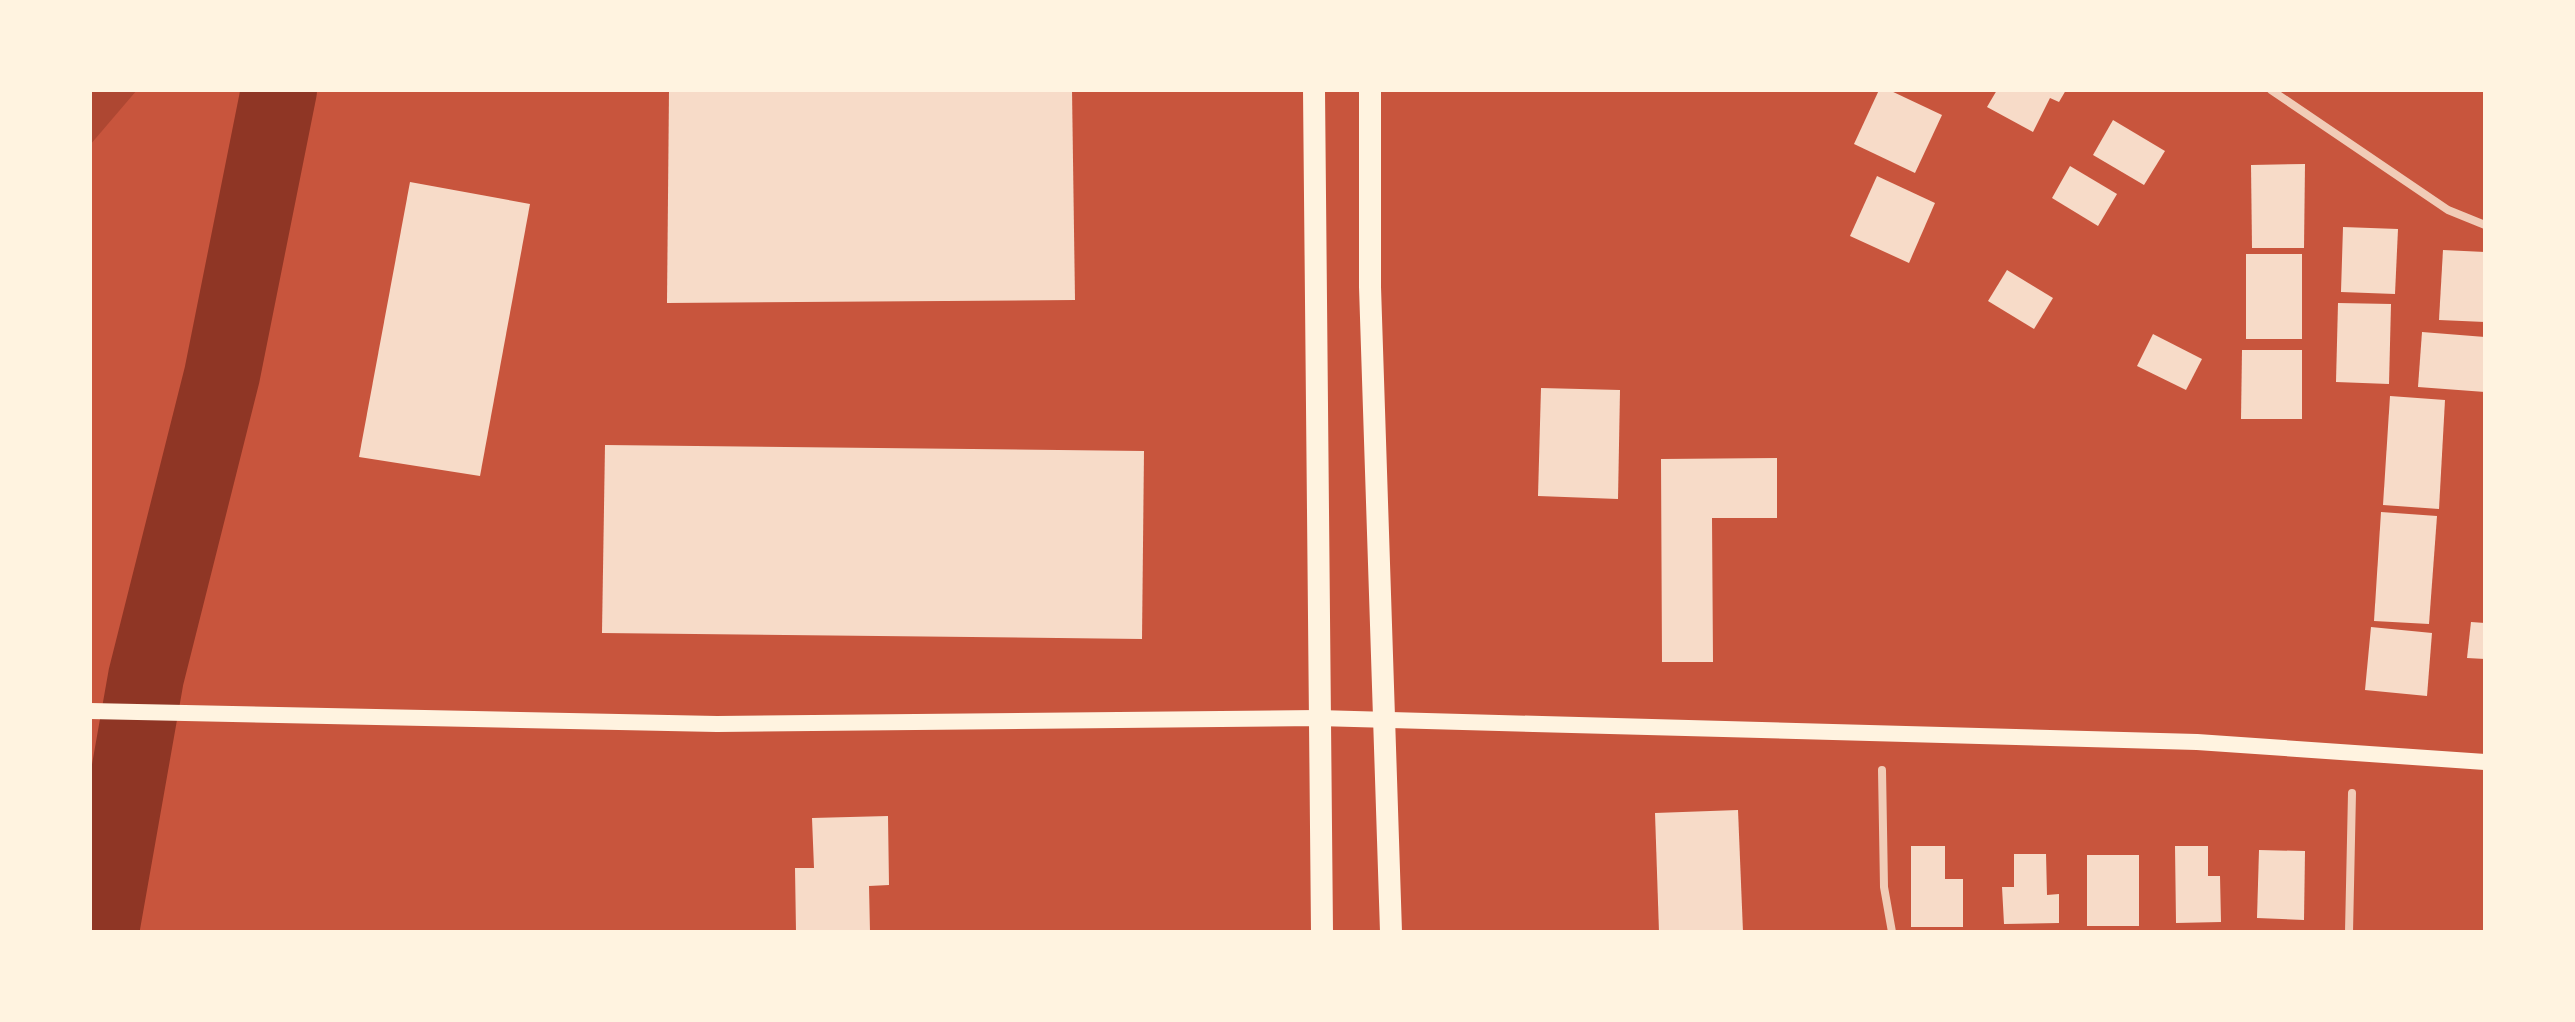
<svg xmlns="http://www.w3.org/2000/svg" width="2575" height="1022" viewBox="0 0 2575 1022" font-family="'Space Grotesk',sans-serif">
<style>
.green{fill:#ae4732}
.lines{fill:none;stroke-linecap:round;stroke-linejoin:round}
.river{stroke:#8f3625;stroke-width:76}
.building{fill:#f7dbc8}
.minor{stroke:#f1ccb7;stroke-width:8}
.secondary{stroke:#fff3e0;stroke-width:16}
.trunk{stroke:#fff3e0;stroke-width:22}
</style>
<rect width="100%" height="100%" fill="#c8553d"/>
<path class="green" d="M91,90H137L90,145Z"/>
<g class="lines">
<path class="river" d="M101,932L146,677L222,375L279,90"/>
</g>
<g class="building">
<path d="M669,90H1072L1075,300L667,303Z"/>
<path d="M1879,90H1889L1942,115L1915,173L1854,144Z"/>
<path d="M1997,90H2066L2059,102L2050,98L2033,132L1987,107Z"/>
<path d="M2113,120L2165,151L2144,185L2093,155Z"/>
<path d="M2305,164L2304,248H2252L2251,165Z"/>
<path d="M2070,166L2117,194L2098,226L2052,198Z"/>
<path d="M1877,176L1935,203L1909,263L1850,236Z"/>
<path d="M410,182L530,204L480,476L359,457Z"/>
<path d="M2343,227L2398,229L2395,294L2341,292Z"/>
<path d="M2443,250L2485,252V322L2439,320Z"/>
<rect x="2246" y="254" width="56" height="85"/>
<path d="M2007,270L2053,298L2034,329L1988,301Z"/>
<path d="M2338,303L2391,304L2389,384L2336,382Z"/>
<path d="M2422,332L2485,337V392L2418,387Z"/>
<path d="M2153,334L2202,359L2186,390L2137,366Z"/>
<path d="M2242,350H2302V419H2241Z"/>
<path d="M1541,388L1620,390L1618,499L1538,496Z"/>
<path d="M2390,396L2445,400L2439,509L2383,505Z"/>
<path d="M605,445L1144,451L1142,639L602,633Z"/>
<path d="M1777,458V518H1712L1713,662H1662L1661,459Z"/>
<path d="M2381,512L2437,516L2429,624L2374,621Z"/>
<path d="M2471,622L2485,623V659L2467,658Z"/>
<path d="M2371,627L2432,633L2427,696L2365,690Z"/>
<path d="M1738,810L1743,932H1659L1655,813Z"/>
<path d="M888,816L889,885L869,886L870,932H796L795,868H814L812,818Z"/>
<path d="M1911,846H1945V879H1963V927H1911Z"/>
<path d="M2175,846H2208V876H2220L2221,922L2176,923Z"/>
<path d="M2259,850L2305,851L2304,920L2257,918Z"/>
<path d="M2014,854H2046L2047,895L2059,894V923L2004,924L2002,887H2014Z"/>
<rect x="2087" y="855" width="52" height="71"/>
</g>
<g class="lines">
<g class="minor">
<path d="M2271,90L2448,210L2485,225"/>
<path d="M1882,770L1884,887L1892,932"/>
<path d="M2349,932L2352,793"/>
</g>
<path class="secondary" d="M90,711L717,724L1318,718L2197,742L2485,762"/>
<g class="trunk">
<path d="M1314,90L1322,932"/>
<path d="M1370,90V287L1391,932"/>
</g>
</g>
<rect width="2575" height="1022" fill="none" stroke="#fff3e0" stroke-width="184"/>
</svg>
